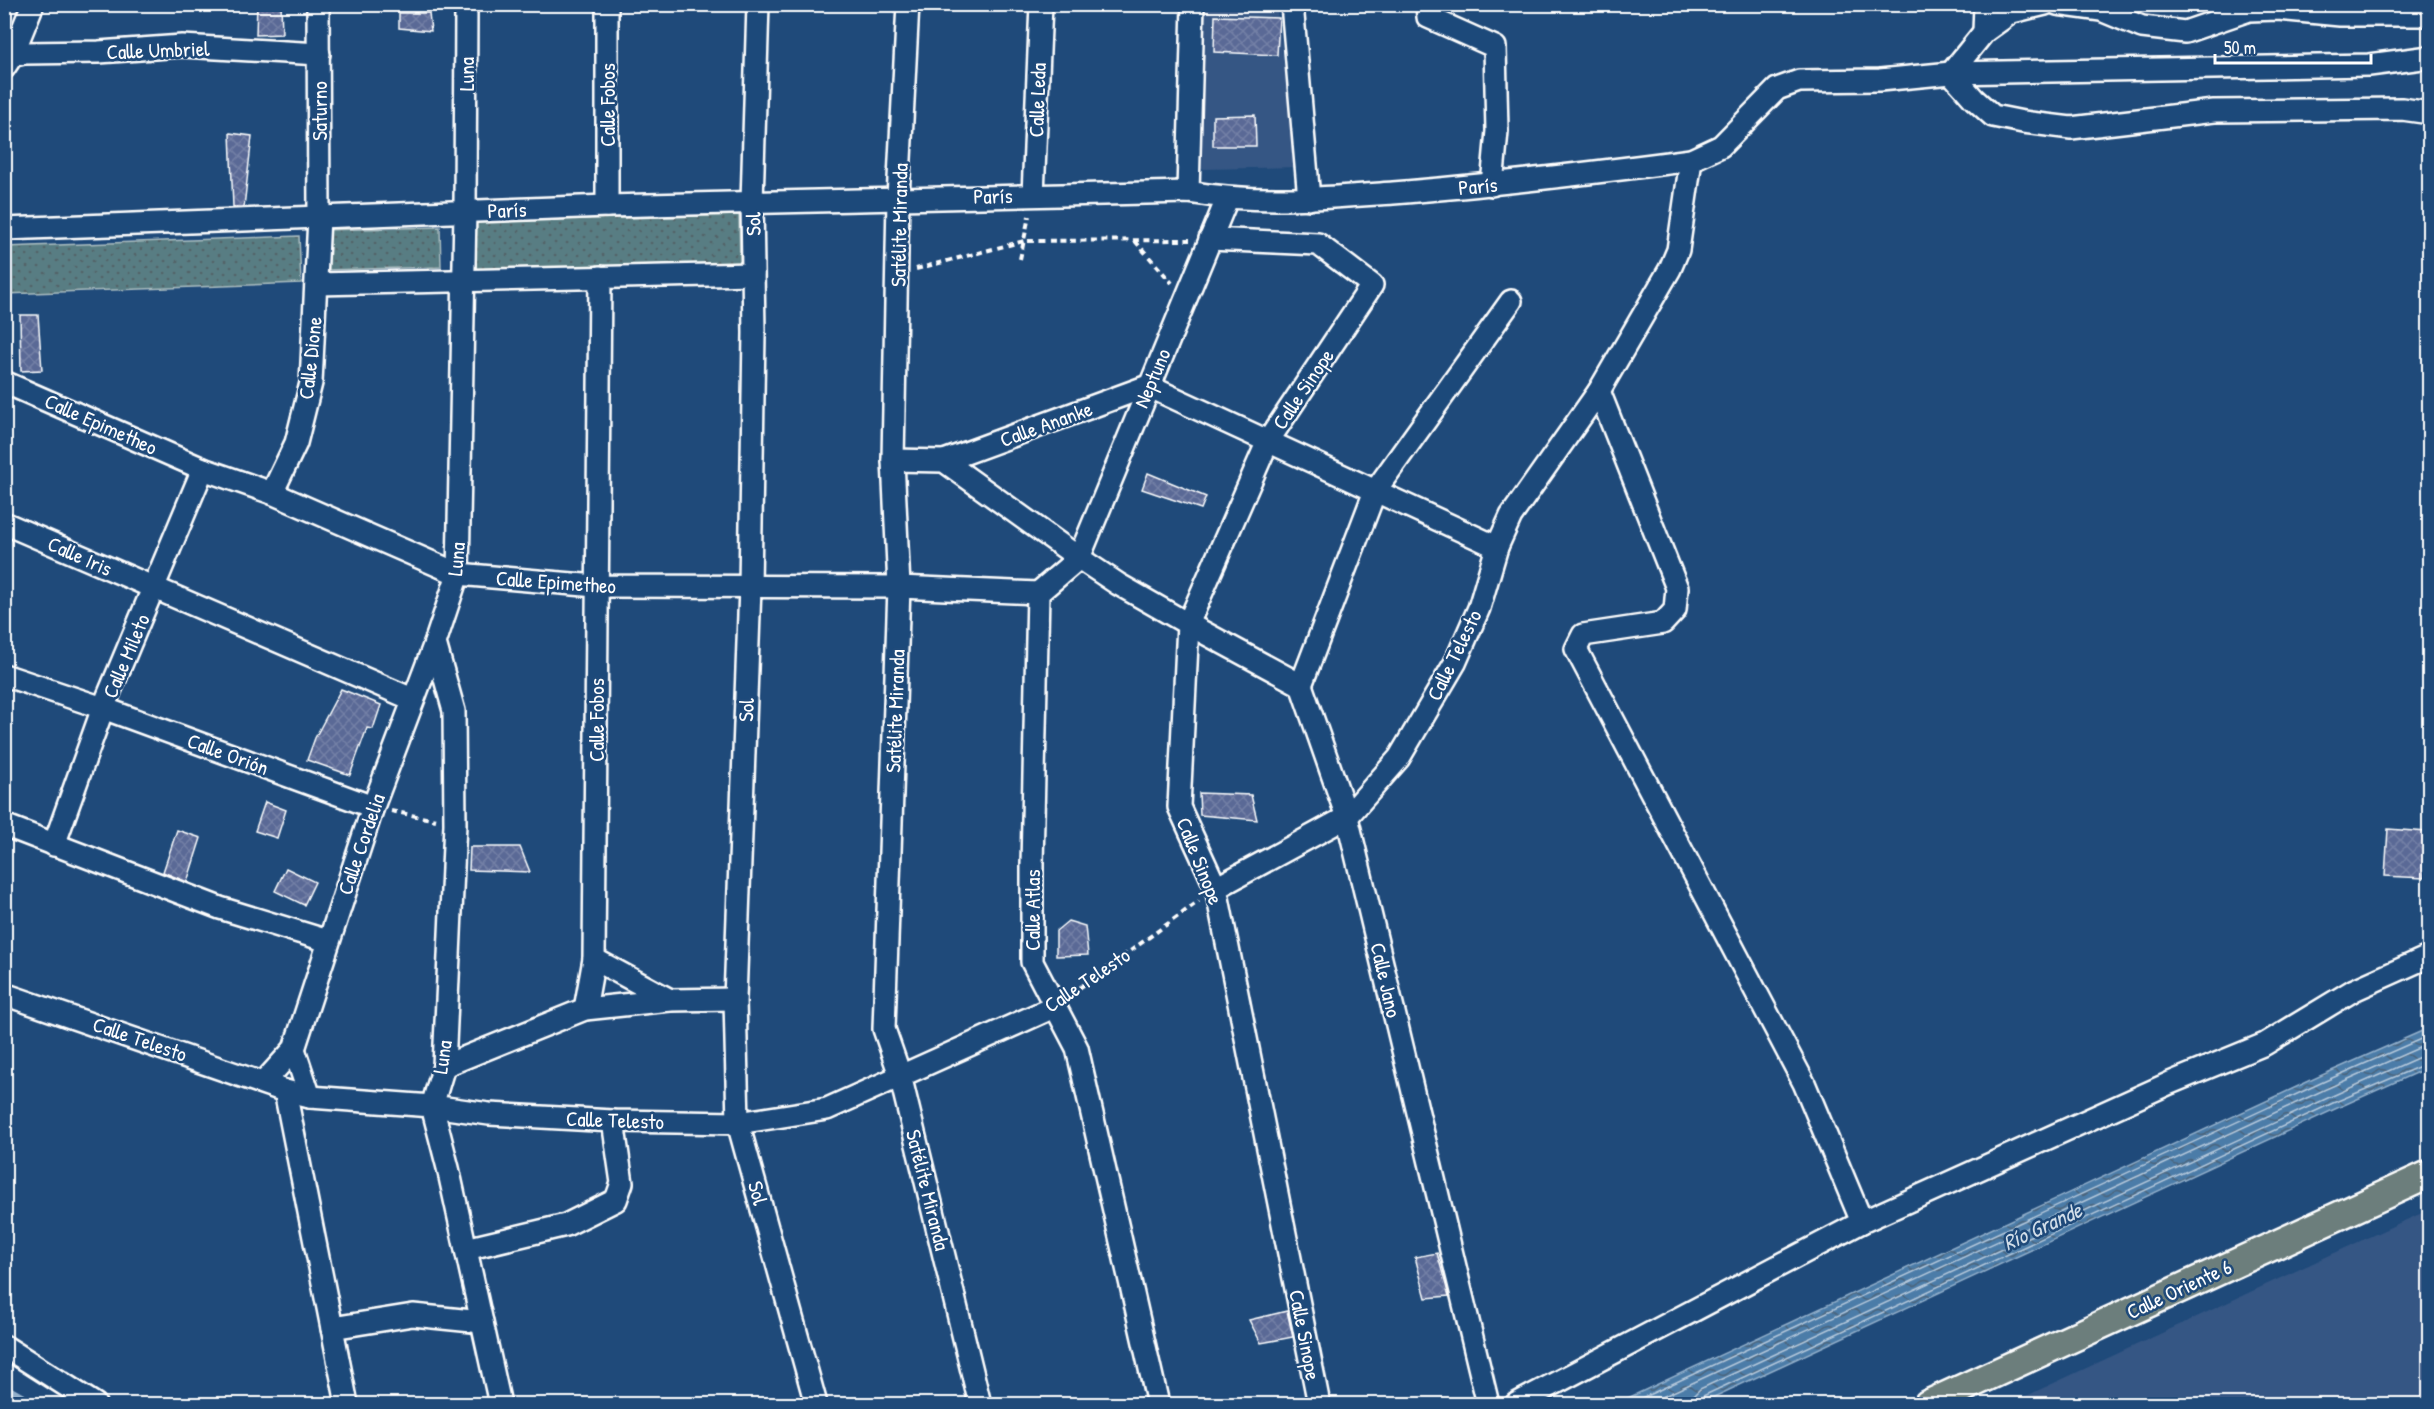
<svg xmlns="http://www.w3.org/2000/svg" width="2434" height="1409" viewBox="0 0 2434 1409" font-family="'Patrick Hand',sans-serif">
<style>
.built{fill:#355684}
.park{fill:url(#park-dots);stroke:#acbec1;stroke-width:1.5}
.water{fill:url(#water-waves);stroke:#93b0cb;stroke-width:1.5}
.lines{fill:none;stroke-linecap:round;stroke-linejoin:round}
.shore{stroke:#b7cadc;stroke-width:1.5}
.stream{stroke:#93b0cb;stroke-width:6}
.building{fill:url(#building-cross-hatch);stroke:#fff;stroke-width:1.5}
.minor-casing{stroke:#fff;stroke-width:26}
.major-casing{stroke:#fff;stroke-width:32}
.path{stroke:#fff;stroke-width:4;stroke-dasharray:6 4.5;stroke-linecap:butt}
.minor{stroke:#1f4a7a;stroke-width:21}
.major{stroke:#6c7e7c;stroke-width:27}
.labels{text-anchor:middle;dominant-baseline:central;stroke-width:5;stroke-linejoin:round;paint-order:stroke}
.street-label{font-size:21px;fill:#fff;stroke:#1f4a7a}
.water-label{font-size:22px;font-style:italic;fill:#d2dee9;stroke:#1f4a7a}
</style>
<defs>
<pattern id="park-dots" width="8" height="8" patternUnits="userSpaceOnUse" patternTransform="scale(1.5)"><rect width="8" height="8" fill="#597d83"/><path d="M2 2h.1M6 6h.1" fill="none" stroke="#526468" stroke-width="1.8" stroke-linecap="round"/></pattern>
<pattern id="water-waves" width="16" height="10" patternUnits="userSpaceOnUse" patternTransform="scale(1.5)"><rect width="16" height="10" fill="#4b7ba8"/><path d="M0 5q4-4 8 0t8 0" fill="none" stroke="#4c647a"/></pattern>
<pattern id="building-cross-hatch" width="8" height="8" patternUnits="userSpaceOnUse" patternTransform="scale(1.5)"><rect width="8" height="8" fill="#5a6996"/><path d="M0 0l8 8M0 8l8-8" fill="none" stroke="#7380a6"/></pattern>
</defs>
<rect width="100%" height="100%" fill="#1f4a7a"/>
<filter id="ink" filterUnits="userSpaceOnUse"><feTurbulence type="fractalNoise" baseFrequency=".0167" numOctaves="2"/><feDisplacementMap in="SourceGraphic" scale="12" xChannelSelector="R" yChannelSelector="G"/><feConvolveMatrix kernelMatrix="1 2 1 2 8 2 1 2 1" color-interpolation-filters="sRGB"/></filter>
<g filter="url(#ink)">
<g class="built">
<path d="M1205,5H1276L1298,167L1201,169Z"/>
<path d="M2429,1210V1404H2009L2397,1224Z"/>
</g>
<g class="park">
<path d="M739,215L740,266L472,272L471,222Z"/>
<path d="M440,227L441,267L324,270L323,230Z"/>
<path d="M299,236L301,283L5,294V247Z"/>
</g>
<path class="water" d="M2429,1028V1067L2335,1109L1699,1404H1615L2320,1076Z"/>
<g class="lines">
<g class="shore">
<path d="M1629,1404L2323,1082L2430,1035"/>
<path d="M1647,1404L2326,1089L2430,1043"/>
<path d="M1691,1404L1693,1396L1700,1389L2330,1097L2422,1056L2430,1055"/>
<path d="M1699,1404L1703,1396L2333,1103L2430,1062"/>
</g>
<path class="stream" d="M4,1386L36,1404"/>
</g>
<g class="building">
<path d="M257,4H281L282,34L256,35Z"/>
<path d="M399,13H429L431,31L399,28Z"/>
<path d="M1215,16L1279,18L1277,55L1214,52Z"/>
<path d="M1255,115L1256,146H1213V116Z"/>
<path d="M230,133L252,136L244,207H233Z"/>
<path d="M20,315H38L42,370L21,371Z"/>
<path d="M1148,473L1206,497L1201,509L1142,489Z"/>
<path d="M341,689L381,705L373,729L367,728L350,775L307,760L315,738Z"/>
<path d="M1199,793L1251,795L1257,820L1200,815Z"/>
<path d="M265,802L286,810L277,838L255,831Z"/>
<path d="M2388,829L2427,832L2424,878L2385,876Z"/>
<path d="M177,830L201,838L187,882L163,872Z"/>
<path d="M470,847H520L530,872L469,870Z"/>
<path d="M286,868L315,882L304,905L275,891Z"/>
<path d="M1068,921L1085,926L1088,955L1056,956V931Z"/>
<path d="M1437,1253L1449,1296L1426,1298L1415,1257Z"/>
<path d="M1287,1311L1293,1337L1261,1343L1249,1320Z"/>
</g>
<g class="lines">
<g class="minor-casing">
<g id="minor">
<path d="M466,4L465,211L458,574L435,643L454,711L455,824L444,1066L432,1106L448,1168L500,1404"/>
<path d="M758,4L752,202L754,333L750,587L735,999L738,1123L816,1404"/>
<path d="M908,4L898,198L893,460L899,587L884,1029L900,1075L980,1404"/>
<path d="M1292,4L1309,199"/>
<path d="M1427,4L1428,17L1495,47L1497,131L1492,185"/>
<path d="M2057,4L2101,10L2142,27L2185,32L2249,10L2278,9L2340,15H2430"/>
<path d="M1984,32L1985,4"/>
<path d="M12,56L33,4"/>
<path d="M4,68L12,56L24,53L99,52L182,46L319,54"/>
<path d="M1951,73L1974,99L1993,116L2023,122L2071,128L2214,111L2402,109L2430,113"/>
<path d="M1951,73L1984,32L2012,12L2045,4"/>
<path d="M1188,192L1193,4"/>
<path d="M1033,195L1041,4"/>
<path d="M607,206V4"/>
<path d="M4,229L607,206L1188,192C1257,204 1324,198 1393,193C1493,185 1592,173 1691,160L1721,146L1777,89L1799,81L1880,80L1951,73L2369,65L2430,57"/>
<path d="M1210,239L1318,244L1372,285L1268,441L1188,624L1179,807L1216,888L1319,1404"/>
<path d="M317,284L753,274"/>
<path d="M4,382L203,469L272,493L458,574L596,586L899,587L1038,593"/>
<path d="M1599,391L1677,588L1675,610L1663,623L1583,635L1576,649L1804,1083L1862,1222"/>
<path d="M893,460L944,461L1079,558L1118,584L1188,624L1301,685L1347,817L1488,1404"/>
<path d="M944,461L1148,386L1497,547"/>
<path d="M272,493L296,443L311,383L319,217L318,4"/>
<path d="M4,523L412,699"/>
<path d="M4,675L103,708L373,807"/>
<path d="M1301,685L1375,491L1511,301"/>
<path d="M4,825L220,908L328,941"/>
<path d="M54,845L103,708L203,469"/>
<path d="M1216,888L1347,817L1399,758L1455,663L1479,608L1497,547L1511,516L1599,391L1670,269L1678,250L1691,160"/>
<path d="M594,959L670,1000"/>
<path d="M4,994L285,1091L310,1097L432,1106L489,1114L613,1121L738,1123L827,1109L1054,1007"/>
<path d="M585,1009L594,959L600,277"/>
<path d="M294,1049L310,1097"/>
<path d="M444,1066L585,1009L670,1000L735,999"/>
<path d="M264,1082L294,1049L373,807L435,643"/>
<path d="M285,1091L347,1404"/>
<path d="M466,1249L566,1225L616,1200L622,1183L613,1121"/>
<path d="M332,1328L413,1315L482,1322"/>
<path d="M4,1346L95,1404"/>
<path d="M1158,1404L1077,1048L1032,962V865L1038,593L1079,558L1227,199"/>
<path d="M1516,1404L1862,1222L2170,1083L2265,1044L2354,990L2430,956"/>
</g>
</g>
<g class="major-casing">
<path id="major" d="M1928,1404L2430,1174"/>
</g>
<g class="path">
<path d="M1135,241L1172,283"/>
<path d="M1020,259L1029,216"/>
<path d="M916,269L1024,241L1190,240"/>
<path d="M391,811L436,820"/>
<path d="M1071,994L1199,901"/>
</g>
<use href="#minor" class="minor"/>
<use href="#major" class="major"/>
</g>
</g>
<g class="labels">
<g class="street-label">
<text transform="translate(158 50) rotate(-2)">Calle Umbriel</text>
<text transform="translate(466 74) rotate(-90)">Luna</text>
<text transform="translate(1037 100) rotate(-88)">Calle Leda</text>
<text transform="translate(607 105) rotate(-90)">Calle Fobos</text>
<text transform="translate(319 111) rotate(-90)">Saturno</text>
<text transform="translate(1478 186) rotate(-5)">París</text>
<text transform="translate(993 196) rotate(-1)">París</text>
<text transform="translate(507 210) rotate(-2)">París</text>
<text transform="translate(753 224) rotate(-91)">Sol</text>
<text transform="translate(899 225) rotate(-89)">Satélite Miranda</text>
<text transform="translate(310 358) rotate(-84)">Calle Dione</text>
<text transform="translate(1152 378) rotate(-67)">Neptuno</text>
<text transform="translate(1303 389) rotate(-56)">Calle Sinope</text>
<text transform="translate(101 424) rotate(24)">Calle Epimetheo</text>
<text transform="translate(1046 424) rotate(-20)">Calle Ananke</text>
<text transform="translate(80 556) rotate(24)">Calle Iris</text>
<text transform="translate(456 559) rotate(-85)">Luna</text>
<text transform="translate(556 582) rotate(4)">Calle Epimetheo</text>
<text transform="translate(1454 655) rotate(-64)">Calle Telesto</text>
<text transform="translate(126 656) rotate(-67)">Calle Mileto</text>
<text transform="translate(746 710) rotate(-88)">Sol</text>
<text transform="translate(895 711) rotate(-88)">Satélite Miranda</text>
<text transform="translate(596 720) rotate(-90)">Calle Fobos</text>
<text transform="translate(228 754) rotate(20)">Calle Orión</text>
<text transform="translate(361 844) rotate(-71)">Calle Cordelia</text>
<text transform="translate(1200 861) rotate(68)">Calle Sinope</text>
<text transform="translate(1032 910) rotate(-90)">Calle Atlas</text>
<text transform="translate(1087 980) rotate(-34)">Calle Telesto</text>
<text transform="translate(1386 980) rotate(77)">Calle Jano</text>
<text transform="translate(140 1039) rotate(19)">Calle Telesto</text>
<text transform="translate(442 1057) rotate(-82)">Luna</text>
<text transform="translate(615 1120) rotate(2)">Calle Telesto</text>
<text transform="translate(928 1190) rotate(76)">Satélite Miranda</text>
<text transform="translate(758 1193) rotate(75)">Sol</text>
<text transform="translate(2179 1289) rotate(-25)">Calle Oriente 6</text>
<text transform="translate(1305 1335) rotate(79)">Calle Sinope</text>
</g>
<g class="water-label">
<text transform="translate(2042 1226) rotate(-25)">Río Grande</text>
</g>
</g>
<rect width="2434" height="1409" fill="none" stroke="#1f4a7a" stroke-width="24"/>
<rect x="12" y="12" width="2410" height="1385" fill="none" stroke="#fff" stroke-width="2" filter="url(#ink)"/>
<path d="M2215 54v9h156v-9" fill="none" stroke="#ffffff" stroke-width="3"/>
<text x="2224" y="54" font-size="18" fill="#ffffff" stroke="#1f4a7a" stroke-width="4.5" paint-order="stroke">50 m</text>
</svg>
